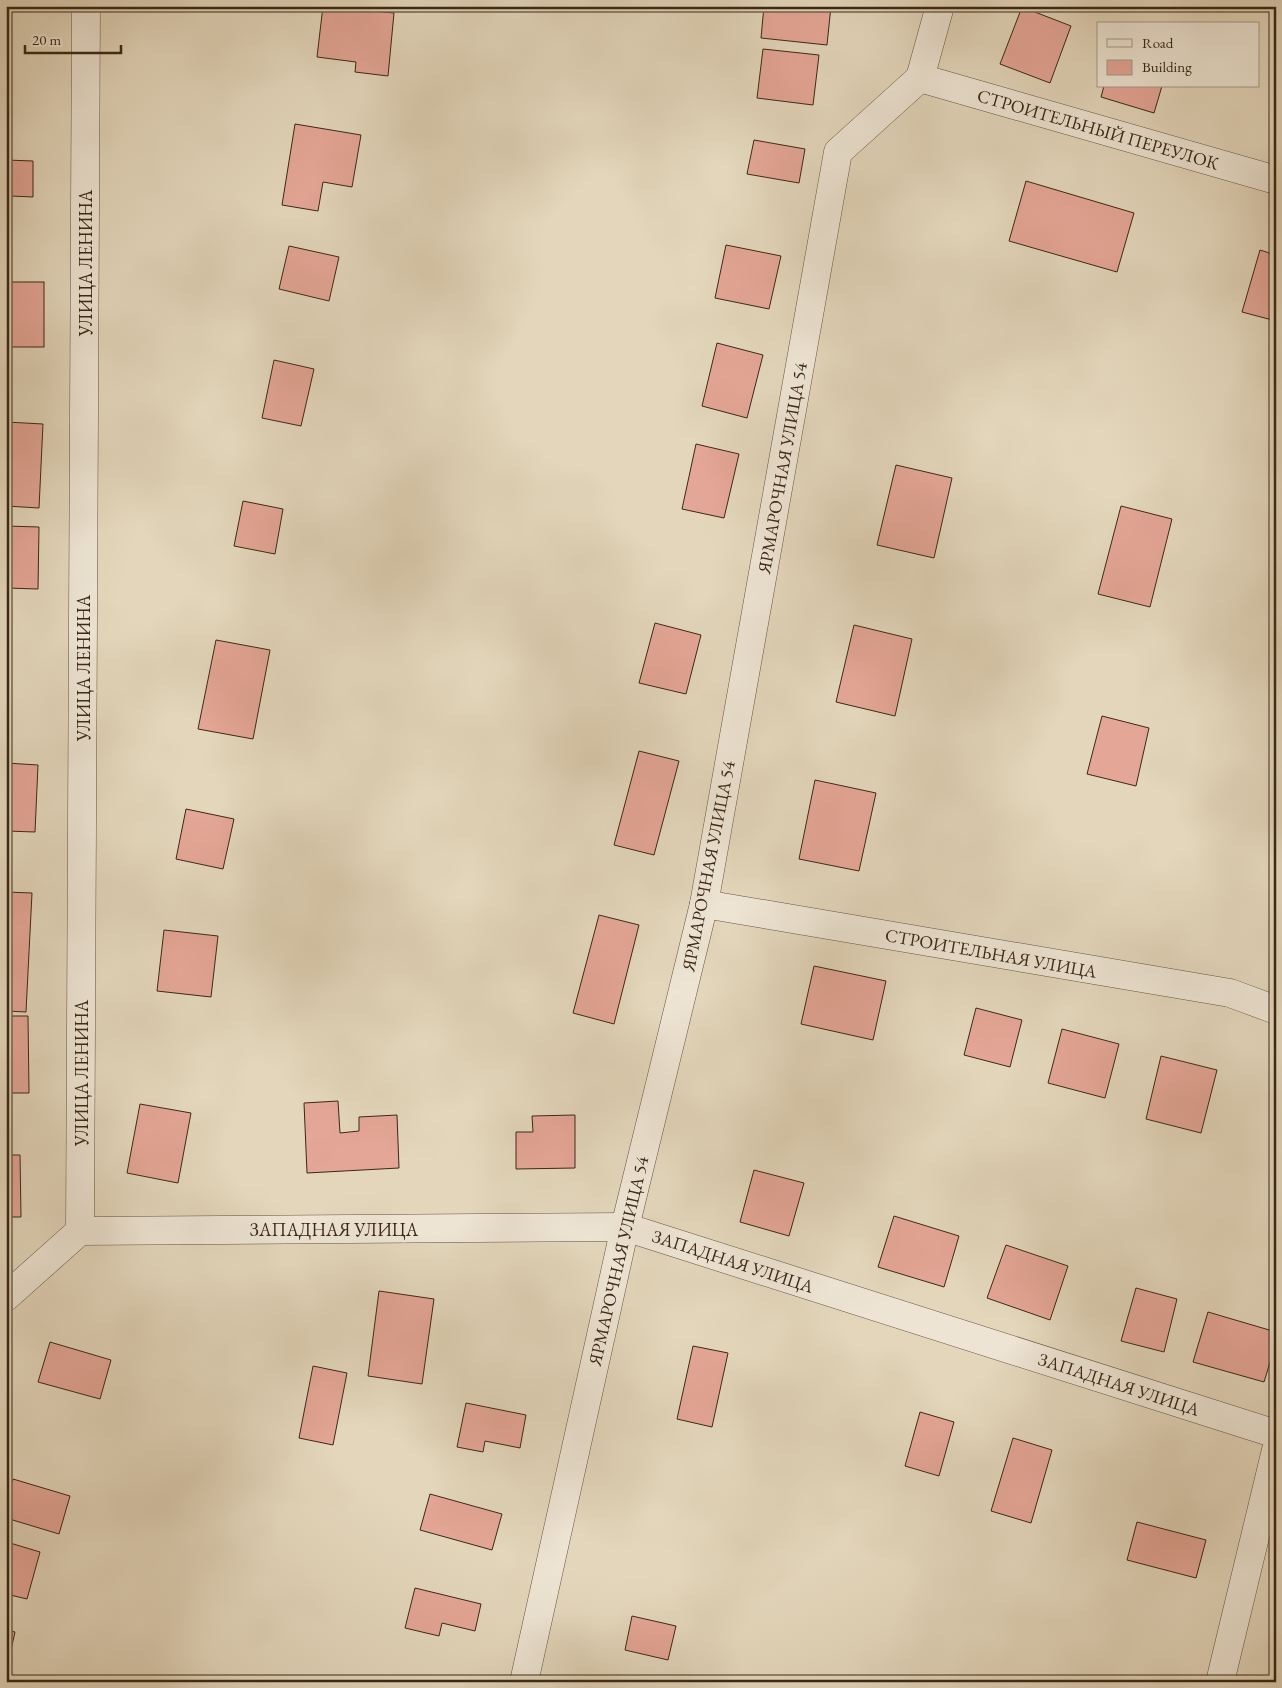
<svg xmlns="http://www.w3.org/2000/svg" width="1282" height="1688" viewBox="0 0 1282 1688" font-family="'EB Garamond',serif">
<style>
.building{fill:#e4a696;stroke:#3b2816}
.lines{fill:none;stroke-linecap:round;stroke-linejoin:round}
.minor-casing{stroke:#65543f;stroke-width:29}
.minor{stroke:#ede4d3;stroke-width:28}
.labels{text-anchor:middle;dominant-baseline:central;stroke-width:5;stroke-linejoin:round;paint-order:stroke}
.street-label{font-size:18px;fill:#3b2816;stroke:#ede4d3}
</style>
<rect width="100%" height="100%" fill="#e3d6bb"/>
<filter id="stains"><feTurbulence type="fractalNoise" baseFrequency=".004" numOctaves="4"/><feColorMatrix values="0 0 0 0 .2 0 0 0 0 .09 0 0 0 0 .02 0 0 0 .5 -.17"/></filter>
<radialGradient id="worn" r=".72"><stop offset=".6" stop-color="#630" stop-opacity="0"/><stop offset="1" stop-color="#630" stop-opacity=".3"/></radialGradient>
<g class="building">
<path d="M323,6L394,13L388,76L355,72L356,62L317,57Z"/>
<path d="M764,6H831L827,45L761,38Z"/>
<path d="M1022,7L1071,26L1050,83L1000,64Z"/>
<path d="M763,49L819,55L813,105L757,98Z"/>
<path d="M1104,86H1162L1154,113L1101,97Z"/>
<path d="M295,124L361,135L352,187L323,182L318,211L282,205Z"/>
<path d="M754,140L805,149L799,183L747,174Z"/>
<path d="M6,160L33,161V197L11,196V218H6Z"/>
<path d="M1026,181L1134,213L1117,272L1009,241Z"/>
<path d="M726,245L781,256L769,309L715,298Z"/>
<path d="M289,246L339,257L329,301L279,289Z"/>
<path d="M1260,250L1276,255V321L1242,312Z"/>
<rect x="6" y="282" width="38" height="65"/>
<path d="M717,343L763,355L747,418L702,406Z"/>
<path d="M274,360L314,369L301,426L262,418Z"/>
<path d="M6,422L43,424L39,508L6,506Z"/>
<path d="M696,444L739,454L724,518L682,509Z"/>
<path d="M896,465L952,478L934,558L877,545Z"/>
<path d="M243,501L283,509L275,554L234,546Z"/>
<path d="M1121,506L1172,519L1150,607L1098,594Z"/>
<path d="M6,526L39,527L38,589L6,588Z"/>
<path d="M655,623L701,635L686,694L639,683Z"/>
<path d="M854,625L912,639L895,716L836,702Z"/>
<path d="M216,640L270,650L253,739L198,729Z"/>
<path d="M1102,716L1149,728L1136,786L1087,774Z"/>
<path d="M639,751L679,761L654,855L614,845Z"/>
<path d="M6,763L38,765L35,832L6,831Z"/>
<path d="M815,780L876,793L859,871L799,859Z"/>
<path d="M186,809L234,819L223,869L176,859Z"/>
<path d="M6,892L32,893L26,1012L6,1011Z"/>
<path d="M599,915L639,925L614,1024L573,1013Z"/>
<path d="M164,930L218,936L211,997L157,991Z"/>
<path d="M814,966L886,981L873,1040L801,1024Z"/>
<path d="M976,1008L1022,1020L1010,1067L964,1055Z"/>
<path d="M6,1016H28L29,1093H6Z"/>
<path d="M1062,1029L1119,1044L1105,1098L1048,1083Z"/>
<path d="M1161,1056L1217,1070L1201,1133L1146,1119Z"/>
<path d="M338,1101L340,1133L359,1131V1117L397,1115L399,1168L307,1173L304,1103Z"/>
<path d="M140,1104L191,1113L178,1183L127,1173Z"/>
<path d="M575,1115V1168L516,1169V1132H533L532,1116Z"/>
<path d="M6,1155H20L21,1217H6Z"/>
<path d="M754,1170L804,1183L789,1236L740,1222Z"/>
<path d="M894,1216L959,1236L944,1287L878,1267Z"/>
<path d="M1006,1245L1068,1266L1050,1320L987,1298Z"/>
<path d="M1136,1288L1177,1299L1164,1352L1121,1341Z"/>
<path d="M379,1291L434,1299L422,1384L368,1376Z"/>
<path d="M1208,1312L1276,1332V1343L1264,1382L1193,1362Z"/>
<path d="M50,1342L111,1360L100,1399L38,1382Z"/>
<path d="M693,1346L728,1353L712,1427L677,1419Z"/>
<path d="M313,1366L347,1373L333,1445L299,1438Z"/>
<path d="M466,1403L526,1415L520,1448L485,1441L483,1452L457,1447Z"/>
<path d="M920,1412L954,1422L939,1476L905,1466Z"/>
<path d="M1013,1438L1052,1450L1031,1523L991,1511Z"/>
<path d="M13,1479L70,1496L59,1534L6,1518V1501Z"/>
<path d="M430,1494L502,1514L492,1550L420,1530Z"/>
<path d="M1137,1522L1206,1540L1196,1578L1127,1560Z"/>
<path d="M10,1543L40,1552L27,1599L6,1594V1554Z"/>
<path d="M415,1588L481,1604L475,1631L442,1623L439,1636L405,1628Z"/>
<path d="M632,1616L676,1626L668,1660L625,1650Z"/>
<path d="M6,1630L15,1632L6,1672Z"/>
</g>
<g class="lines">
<g class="minor-casing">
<g id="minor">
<path d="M920,78L1276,180"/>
<path d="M920,78L940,6"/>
<path d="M704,904L1230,993L1276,1010"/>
<path d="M80,1231L625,1227L1276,1434"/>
<path d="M6,1297L80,1231L86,6"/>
<path d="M524,1682L625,1227L704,904L838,152L920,78"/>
<path d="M1220,1682L1276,1450"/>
</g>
</g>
<use href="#minor" class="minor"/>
</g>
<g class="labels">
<g class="street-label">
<text transform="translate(1098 129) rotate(16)">СТРОИТЕЛЬНЫЙ ПЕРЕУЛОК</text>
<text transform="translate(85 263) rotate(-90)">УЛИЦА ЛЕНИНА</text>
<text transform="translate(782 468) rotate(-80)">ЯРМАРОЧНАЯ УЛИЦА 54</text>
<text transform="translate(83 668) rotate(-90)">УЛИЦА ЛЕНИНА</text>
<text transform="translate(708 866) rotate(-79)">ЯРМАРОЧНАЯ УЛИЦА 54</text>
<text transform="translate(991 953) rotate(10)">СТРОИТЕЛЬНАЯ УЛИЦА</text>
<text transform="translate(81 1073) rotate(-90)">УЛИЦА ЛЕНИНА</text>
<text x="334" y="1229">ЗАПАДНАЯ УЛИЦА</text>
<text transform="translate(618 1261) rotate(-77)">ЯРМАРОЧНАЯ УЛИЦА 54</text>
<text transform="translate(733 1261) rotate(18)">ЗАПАДНАЯ УЛИЦА</text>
<text transform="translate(1119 1384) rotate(18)">ЗАПАДНАЯ УЛИЦА</text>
</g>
</g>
<rect width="1282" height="1688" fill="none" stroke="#e3d6bb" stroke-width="25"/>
<rect x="8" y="8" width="1267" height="1673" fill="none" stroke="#3b2816" stroke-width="2.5"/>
<rect x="12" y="12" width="1257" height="1663" fill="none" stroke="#3b2816"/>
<rect x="1097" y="22" width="162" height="65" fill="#ede4d3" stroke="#a69987"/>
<rect x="1107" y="39" width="25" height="8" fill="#ede4d3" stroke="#a69987"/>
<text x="1142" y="48" font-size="15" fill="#3b2816">Road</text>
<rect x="1107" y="60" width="25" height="15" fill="#e4a696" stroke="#a69987"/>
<text x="1142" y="72" font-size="15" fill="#3b2816">Building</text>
<path d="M25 45v8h96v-8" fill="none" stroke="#3b2816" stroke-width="2.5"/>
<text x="32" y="45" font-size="15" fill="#3b2816" stroke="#ede4d3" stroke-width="4" paint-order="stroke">20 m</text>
<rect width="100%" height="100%" filter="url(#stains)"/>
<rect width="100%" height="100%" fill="url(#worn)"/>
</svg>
